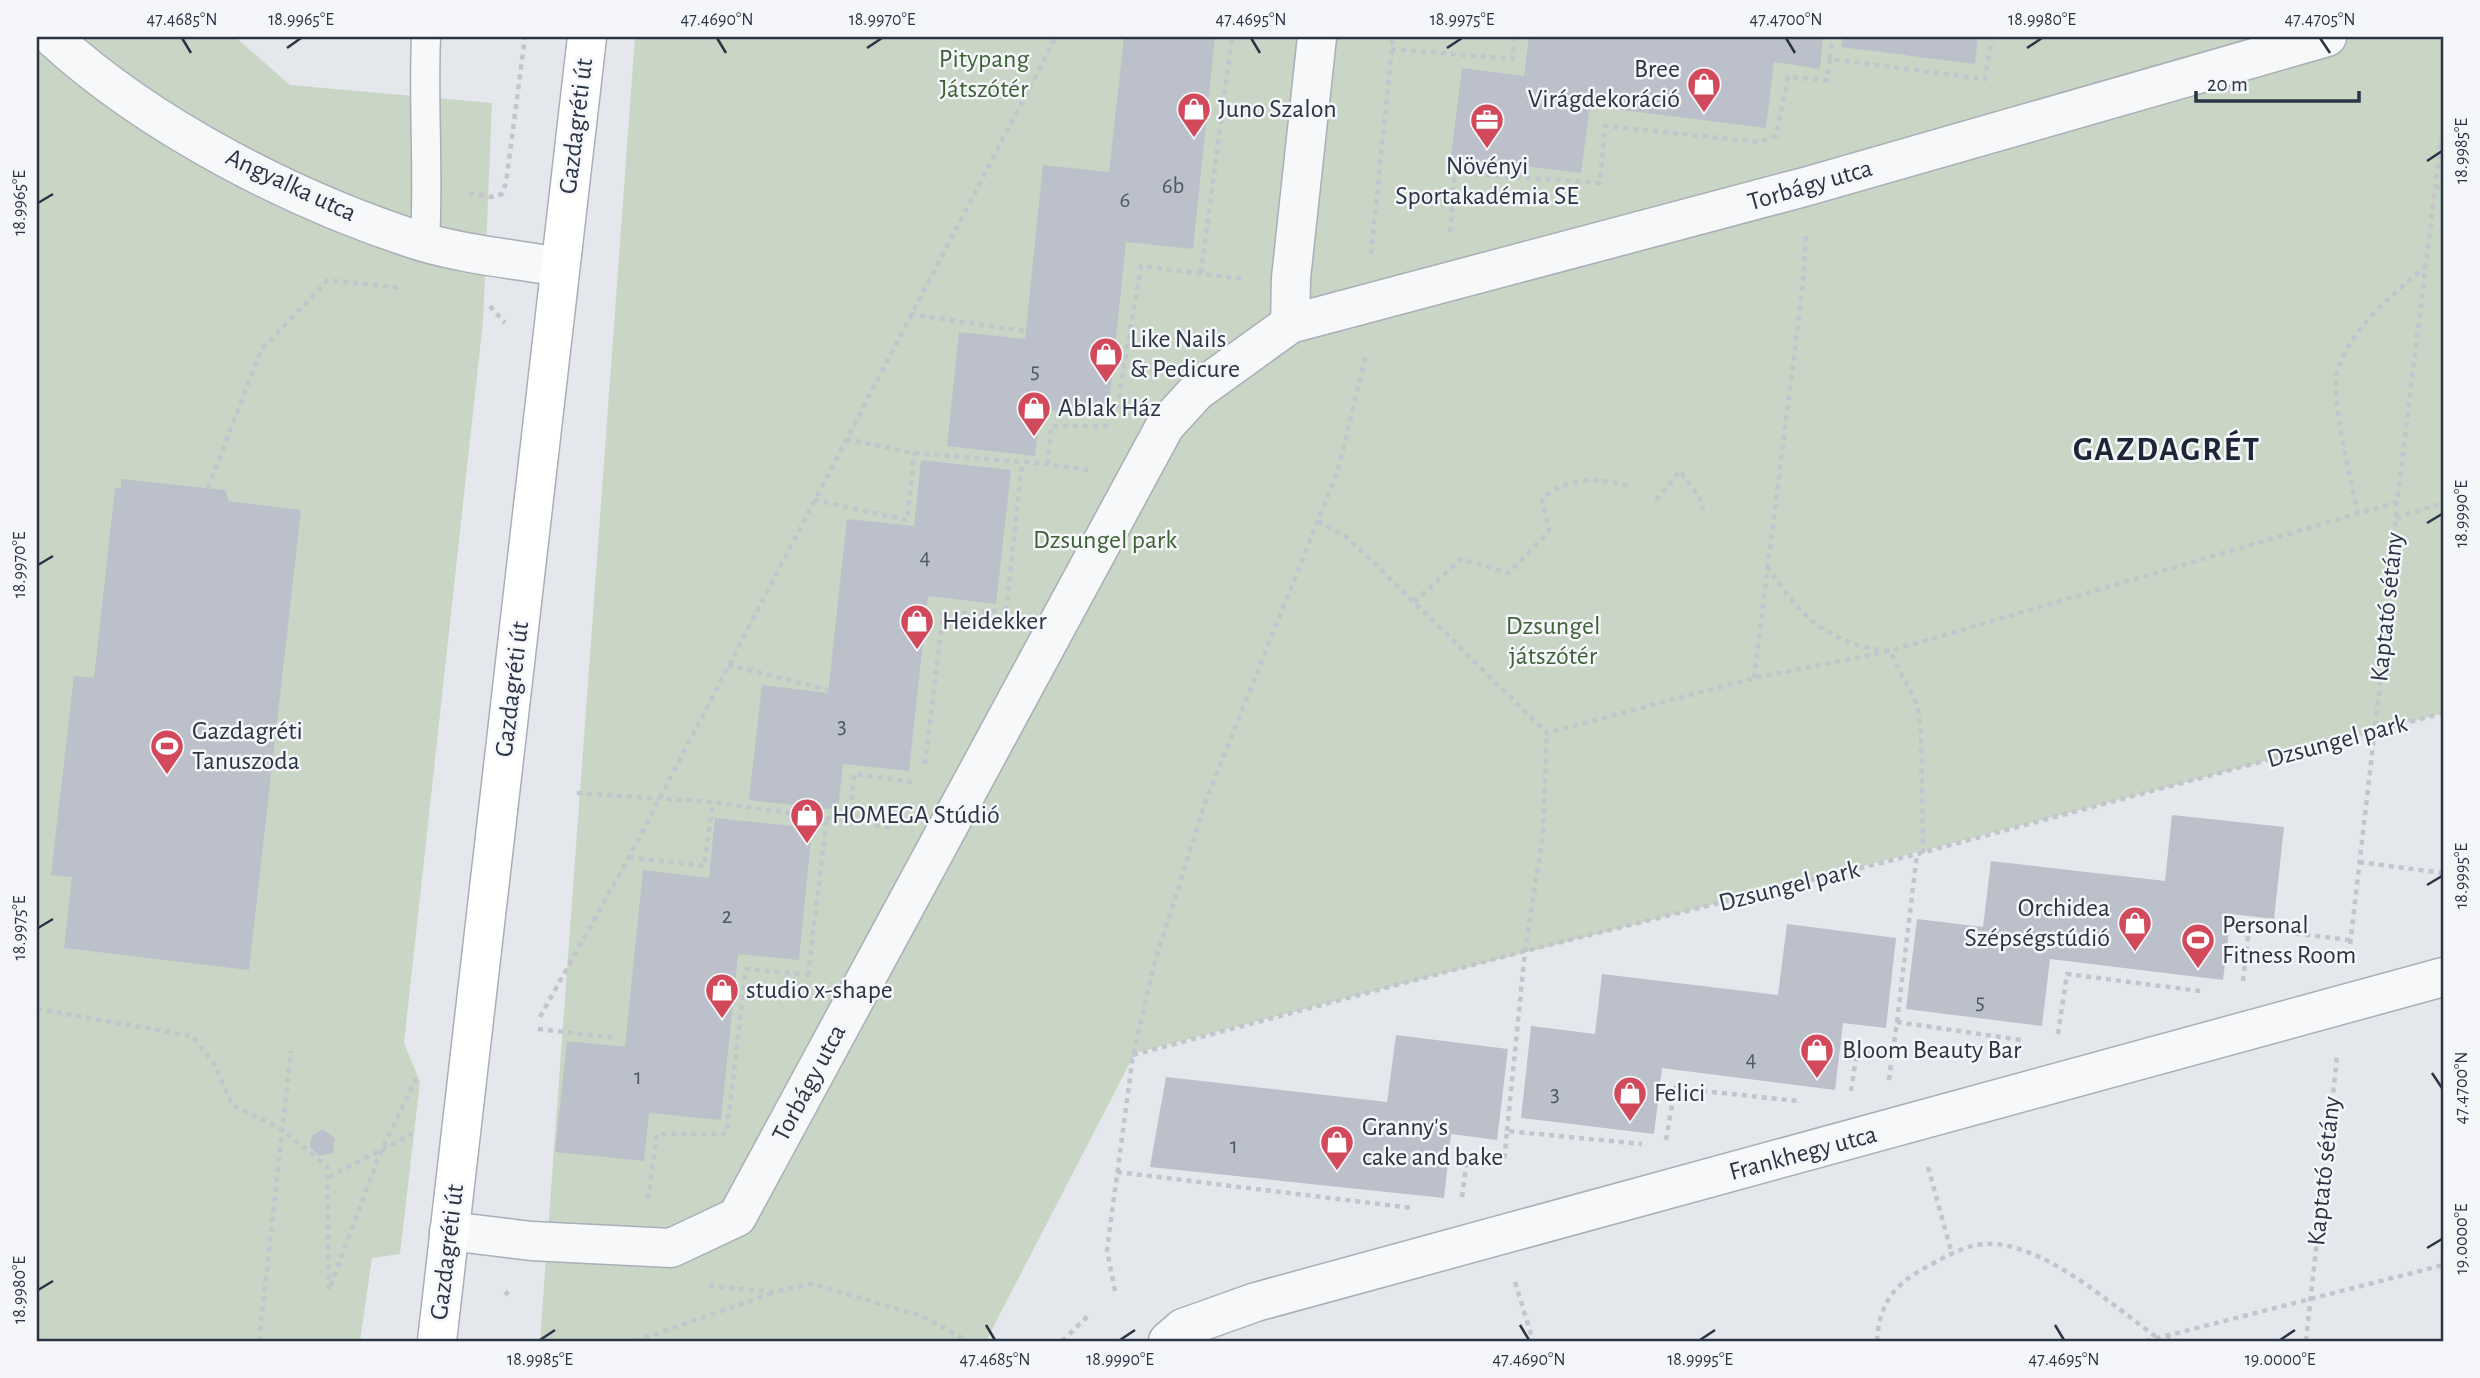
<svg xmlns="http://www.w3.org/2000/svg" width="2480" height="1378" viewBox="0 0 2480 1378" font-family="'Alegreya Sans',sans-serif">
<style>
.green{fill:#c9d6c5}
.building{fill:#bbc0ca}
.lines{fill:none;stroke-linecap:round;stroke-linejoin:round}
.lane-casing{stroke:#a9aeb7;stroke-width:31}
.street-casing{stroke:#a9aeb7;stroke-width:41}
.secondary-casing{stroke:#a9aeb7;stroke-width:41}
.path{stroke:#c2c5cb;stroke-width:4.5;stroke-dasharray:5 5;stroke-linecap:butt}
.lane{stroke:#f7f8fa;stroke-width:28}
.street{stroke:#f7f8fa;stroke-width:38}
.secondary{stroke:#fff;stroke-width:38}
.ticks{fill:none;stroke:#2b3445;stroke-width:2.5}
.labels{text-anchor:middle;dominant-baseline:central;stroke-width:5;stroke-linejoin:round;paint-order:stroke}
.number-label{font-size:23px;fill:#4f5766}
.park-label{font-size:26px;fill:#3f6138;stroke:#f4f6f9}
.poi-label{font-size:26px;fill:#2b3445;stroke:#f4f6f9;text-anchor:start}
.street-label{font-size:26px;fill:#2b3445;stroke:#f4f6f9}
.district-label{font-size:33px;font-weight:bold;letter-spacing:2px;fill:#1d2536;stroke:#f4f6f9}
.neatline{fill:none;stroke:#2b3445;stroke-width:2.5}
.ticks-label{font-size:18px;text-anchor:middle;fill:#2b3445}
</style>
<rect width="100%" height="100%" fill="#e4e7ec"/>
<g class="green">
<path d="M37,37H235L290,85L492,103L483,321L404,1043L420,1082L400,1254L372,1258L360,1341H37Z"/>
<path d="M635,37H2443V713C2009,832 1571,939 1135,1053L986,1341H540Z"/>
</g>
<g class="building">
<path d="M1124,37H1215L1193,249L1126,242L1108,416L1040,409L1035,456L947,446L959,332L1025,339L1043,165L1109,172Z"/>
<path d="M1529,37H1823L1820,69L1774,62L1766,128L1590,106L1581,173L1451,157L1462,68L1524,76Z"/>
<path d="M1843,37H1978L1975,64L1841,47Z"/>
<path d="M921,460L1011,470L996,604L928,596L909,771L843,764L838,810L749,800L762,685L828,693L847,519L914,526Z"/>
<path d="M121,479L225,490L229,501L301,510L249,970L64,948L72,877L51,875L74,676L94,678L115,488H121Z"/>
<path d="M2172,815L2284,827L2274,919L2231,914L2223,980L2050,959L2042,1026L1906,1009L1917,919L1983,927L1991,861L2165,881Z"/>
<path d="M715,818L812,828L799,960L738,954L721,1120L649,1113L644,1161L555,1152L567,1041L625,1047L643,870L709,878Z"/>
<path d="M1787,924L1896,938L1886,1028L1843,1023L1835,1090L1662,1068L1654,1134L1521,1118L1531,1026L1595,1034L1602,974L1778,995Z"/>
<path d="M1396,1035L1508,1049L1497,1140L1451,1134L1444,1198L1150,1167L1166,1077L1387,1102Z"/>
<path d="M323,1129L335,1138L333,1153L319,1156L310,1147L312,1136Z"/>
</g>
<g class="lines">
<g class="lane-casing">
<path id="lane" d="M425,242C429,173 423,105 426,37"/>
</g>
<g class="street-casing">
<g id="street">
<path d="M52,37C150,127 296,202 423,242C467,255 515,259 560,267"/>
<path d="M1290,324L1291,278L1317,37"/>
<path d="M449,1231L531,1241L671,1248L737,1217L1165,426L1197,391L1290,324L1808,186L2327,37"/>
<path d="M1168,1341L1183,1328L1256,1302L2443,977"/>
</g>
</g>
<g class="secondary-casing">
<path id="secondary" d="M437,1341L587,37"/>
</g>
<g class="path">
<path d="M1391,49L1513,59L1514,37"/>
<path d="M1830,59L1832,37"/>
<path d="M2435,187L2443,189"/>
<path d="M469,193L491,197L502,194L506,183L525,37"/>
<path d="M1450,232L1455,173L1600,183L1605,126L1759,142L1776,136L1788,77L1827,80L1830,59L1985,79L1992,37"/>
<path d="M1371,254L1393,37"/>
<path d="M1201,273L1232,37"/>
<path d="M490,306L505,323"/>
<path d="M910,314L1025,331"/>
<path d="M1117,408L1141,266L1243,279"/>
<path d="M846,439L914,453L1048,464L1088,470"/>
<path d="M1048,464L1051,426H1110"/>
<path d="M208,488L261,350L328,280L401,288"/>
<path d="M814,500L907,520L914,453"/>
<path d="M1656,500L1680,471L1700,498L1703,510"/>
<path d="M2358,514C2352,484 2329,394 2338,369C2353,326 2392,295 2425,267"/>
<path d="M2396,518L2443,503"/>
<path d="M1318,521L1345,536L1371,560L1547,733L1754,678L1890,651L2397,502"/>
<path d="M1767,566C1798,615 1830,646 1890,651L1917,705L1921,731L1923,853"/>
<path d="M1414,602L1461,559L1509,573L1549,531L1542,499C1566,476 1601,478 1631,486"/>
<path d="M1006,611L1022,463"/>
<path d="M728,665L829,690"/>
<path d="M1754,678L1803,283L1806,236"/>
<path d="M925,764L943,614L1011,610"/>
<path d="M577,793L713,802L894,828"/>
<path d="M850,820L854,774L917,783"/>
<path d="M629,857L704,866L713,802"/>
<path d="M2359,862L2443,873"/>
<path d="M2349,954L2382,667L2397,502L2443,124"/>
<path d="M808,975L827,817"/>
<path d="M2243,981L2249,928L2350,940"/>
<path d="M37,1009L192,1036L215,1065L232,1105L280,1128L327,1166L329,1290L379,1156L416,1079"/>
<path d="M540,1017L629,857L1056,37"/>
<path d="M1897,1022L1917,854"/>
<path d="M538,1029L616,1038"/>
<path d="M2058,1034L2067,974L2200,991"/>
<path d="M1133,1055L1525,951L1917,854L2443,713"/>
<path d="M1889,1080L1892,1057"/>
<path d="M1851,1091L1857,1052L1892,1057L1897,1022L2021,1040"/>
<path d="M727,1129L746,969L813,975"/>
<path d="M1507,1131L1525,951L1543,834L1547,733"/>
<path d="M1666,1140L1675,1088L1798,1101"/>
<path d="M1928,1167L1952,1254"/>
<path d="M1117,1172L1412,1208"/>
<path d="M329,1177L412,1134"/>
<path d="M1462,1197L1467,1159L1504,1163L1507,1131L1642,1144"/>
<path d="M648,1199L657,1134H726"/>
<path d="M1515,1282L1533,1341"/>
<path d="M709,1286L774,1292L812,1284L922,1316L968,1341"/>
<path d="M1115,1291L1107,1250L1133,1055L1154,965L1205,803L1338,470L1366,354"/>
<path d="M505,1295L512,1288"/>
<path d="M2166,1335L2177,1341"/>
<path d="M259,1341L291,1051"/>
<path d="M635,1341L773,1293"/>
<path d="M1062,1341L1088,1316"/>
<path d="M1877,1341C1879,1306 1892,1286 1923,1269C1939,1260 1958,1249 1976,1245C2036,1234 2112,1306 2158,1338"/>
<path d="M2146,1341L2443,1265"/>
<path d="M2306,1341L2337,1057"/>
</g>
<use href="#lane" class="lane"/>
<use href="#street" class="street"/>
<use href="#secondary" class="secondary"/>
</g>
<path class="ticks" d="M182,38L191,53M717,38L726,53M1251,38L1260,53M1786,38L1795,53M2320,38L2330,53M287,48L301,38M867,48L882,38M1447,48L1462,38M2027,48L2042,38M2427,161L2442,151M38,203L53,194M2427,523L2442,514M38,565L53,556M2427,885L2442,876M38,928L53,919M2432,1073L2442,1088M2427,1248L2442,1239M38,1290L53,1281M986,1325L995,1340M1520,1325L1529,1340M2055,1325L2064,1340M540,1340L555,1330M1120,1340L1135,1330M1700,1340L1715,1330M2280,1340L2295,1330"/>
<defs>
<g id="shop-pin" transform="scale(1.75)"><path d="M0 17L-7.5 6A9.5 9.5 0 1 1 7.5 6Z" fill="#d1495b" stroke="#f4f6f9"/><path d="M-5-2.5h2.3a2.7 3.5 0 0 1 5.4 0H5L5.5 6h-11ZM-1.5-2.5h3a1.5 2.3 0 0 0-3 0Z" fill="#fff"/></g>
<g id="office-pin" transform="scale(1.75)"><path d="M0 17L-7.5 6A9.5 9.5 0 1 1 7.5 6Z" fill="#d1495b" stroke="#f4f6f9"/><path d="M-6-3h4V-5.5h4V-3h4V5H-6ZM-1-4.5V-3h2v-1.5ZM-6 0V1H6V0Z" fill="#fff"/></g>
<g id="stadium-pin" transform="scale(1.75)"><path d="M0 17L-7.5 6A9.5 9.5 0 1 1 7.5 6Z" fill="#d1495b" stroke="#f4f6f9"/><path d="M0-5a6.5 5 0 1 0 0 10a6.5 5 0 1 0 0-10ZM-3.5-1.8h7v3.6h-7Z" fill="#fff"/></g>
</defs>
<g fill-rule="evenodd">
<use href="#shop-pin" x="1704" y="84"/>
<use href="#shop-pin" x="1194" y="109"/>
<use href="#office-pin" x="1487" y="120"/>
<use href="#shop-pin" x="1106" y="354"/>
<use href="#shop-pin" x="1034" y="408"/>
<use href="#shop-pin" x="917" y="621"/>
<use href="#stadium-pin" x="167" y="746"/>
<use href="#shop-pin" x="807" y="815"/>
<use href="#shop-pin" x="2135" y="923"/>
<use href="#stadium-pin" x="2198" y="940"/>
<use href="#shop-pin" x="722" y="990"/>
<use href="#shop-pin" x="1817" y="1050"/>
<use href="#shop-pin" x="1630" y="1093"/>
<use href="#shop-pin" x="1337" y="1142"/>
</g>
<g class="labels">
<g class="number-label">
<text x="1173" y="186">6b</text>
<text x="1125" y="200">6</text>
<text x="1035" y="371">5</text>
<text x="925" y="557">4</text>
<text x="842" y="726">3</text>
<text x="727" y="916">2</text>
<text x="1980" y="1002">5</text>
<text x="1751" y="1059">4</text>
<text x="638" y="1077">1</text>
<text x="1555" y="1094">3</text>
<text x="1234" y="1146">1</text>
</g>
<g class="park-label">
<text x="984" y="59">Pitypang<tspan x="984" dy="30">Játszótér</tspan></text>
<text x="1105" y="540">Dzsungel park</text>
<text x="1553" y="626">Dzsungel<tspan x="1553" dy="30">játszótér</tspan></text>
</g>
<g class="poi-label">
<text x="1680" y="69" text-anchor="end">Bree<tspan x="1680" dy="30">Virágdekoráció</tspan></text>
<text x="1218" y="109">Juno Szalon</text>
<text x="1487" y="166" text-anchor="middle">Növényi<tspan x="1487" dy="30">Sportakadémia SE</tspan></text>
<text x="1130" y="339">Like Nails<tspan x="1130" dy="30">&amp; Pedicure</tspan></text>
<text x="1058" y="408">Ablak Ház</text>
<text x="942" y="621">Heidekker</text>
<text x="192" y="731">Gazdagréti<tspan x="192" dy="30">Tanuszoda</tspan></text>
<text x="832" y="815">HOMEGA Stúdió</text>
<text x="2110" y="908" text-anchor="end">Orchidea<tspan x="2110" dy="30">Szépségstúdió</tspan></text>
<text x="2222" y="925">Personal<tspan x="2222" dy="30">Fitness Room</tspan></text>
<text x="746" y="990">studio x-shape</text>
<text x="1842" y="1050">Bloom Beauty Bar</text>
<text x="1654" y="1093">Felici</text>
<text x="1362" y="1127">Granny's<tspan x="1362" dy="30">cake and bake</tspan></text>
</g>
<g class="street-label">
<text transform="translate(576 126) rotate(-83)">Gazdagréti út</text>
<text transform="translate(291 185) rotate(25)">Angyalka utca</text>
<text transform="translate(1810 185) rotate(-16)">Torbágy utca</text>
<text transform="translate(2387 607) rotate(-84)">Kaptató sétány</text>
<text transform="translate(512 689) rotate(-83)">Gazdagréti út</text>
<text transform="translate(2337 741) rotate(-15)">Dzsungel park</text>
<text transform="translate(1789 886) rotate(-14)">Dzsungel park</text>
<text transform="translate(809 1083) rotate(-62)">Torbágy utca</text>
<text transform="translate(1803 1153) rotate(-15)">Frankhegy utca</text>
<text transform="translate(2324 1171) rotate(-84)">Kaptató sétány</text>
<text transform="translate(447 1252) rotate(-83)">Gazdagréti út</text>
</g>
<g class="district-label">
<text x="2167" y="450">GAZDAGRÉT</text>
</g>
</g>
<rect width="2480" height="1378" fill="none" stroke="#f4f6f9" stroke-width="77"/>
<path d="M2196 91v10h163v-10" fill="none" stroke="#2b3445" stroke-width="3.5"/>
<text x="2207" y="91" font-size="21" fill="#2b3445" stroke="#f4f6f9" stroke-width="5" paint-order="stroke">20 m</text>
<rect x="38" y="38" width="2404" height="1302" class="neatline"/>
<g class="ticks-label">
<text x="182" y="25">47.4685°N</text>
<text x="301" y="25">18.9965°E</text>
<text x="717" y="25">47.4690°N</text>
<text x="882" y="25">18.9970°E</text>
<text x="1251" y="25">47.4695°N</text>
<text x="1462" y="25">18.9975°E</text>
<text x="1786" y="25">47.4700°N</text>
<text x="2042" y="25">18.9980°E</text>
<text x="2320" y="25">47.4705°N</text>
<text transform="translate(2461 151) rotate(-90)" y="6">18.9985°E</text>
<text transform="translate(19 203) rotate(-90)" y="6">18.9965°E</text>
<text transform="translate(2461 514) rotate(-90)" y="6">18.9990°E</text>
<text transform="translate(19 565) rotate(-90)" y="6">18.9970°E</text>
<text transform="translate(2461 876) rotate(-90)" y="6">18.9995°E</text>
<text transform="translate(19 928) rotate(-90)" y="6">18.9975°E</text>
<text transform="translate(2461 1088) rotate(-90)" y="6">47.4700°N</text>
<text transform="translate(2461 1239) rotate(-90)" y="6">19.0000°E</text>
<text transform="translate(19 1290) rotate(-90)" y="6">18.9980°E</text>
<text x="540" y="1365">18.9985°E</text>
<text x="995" y="1365">47.4685°N</text>
<text x="1120" y="1365">18.9990°E</text>
<text x="1529" y="1365">47.4690°N</text>
<text x="1700" y="1365">18.9995°E</text>
<text x="2064" y="1365">47.4695°N</text>
<text x="2280" y="1365">19.0000°E</text>
</g>
</svg>
